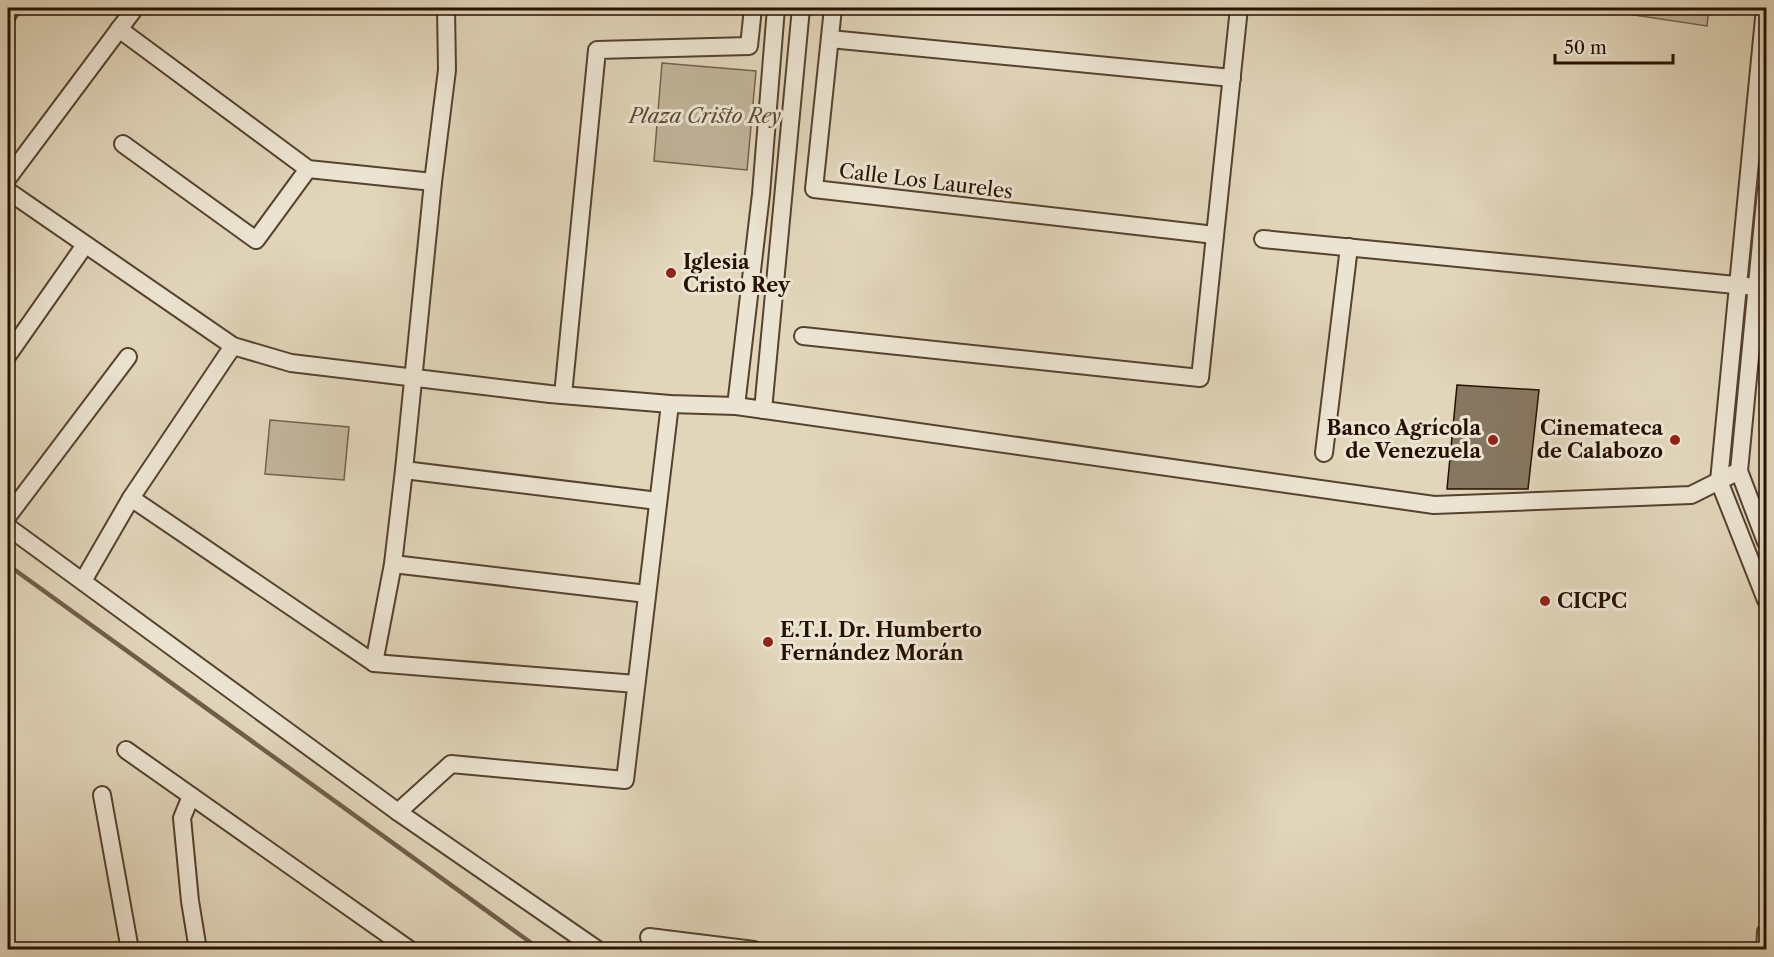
<svg xmlns="http://www.w3.org/2000/svg" width="1774" height="957" viewBox="0 0 1774 957" font-family="'Libre Caslon Text',serif">
<style>
.green{fill:#c1b49a;stroke:#74624d;stroke-width:1.5}
.lines{fill:none;stroke-linecap:round;stroke-linejoin:round}
.stream{stroke:#705e4a;stroke-width:4.5}
.building{fill:#877761;stroke:#261100;stroke-width:1.5}
.minor-casing{stroke:#55422e;stroke-width:20}
.minor{stroke:#ece4d2;stroke-width:16}
.poi-dot{fill:#8f2418;stroke:#ece4d2;stroke-width:2}
.labels{text-anchor:middle;dominant-baseline:central;stroke-width:6;stroke-linejoin:round;paint-order:stroke}
.park-label{font-size:20px;font-style:italic;fill:#5c4a36;stroke:#ece4d2}
.street-label{font-size:20px;fill:#261100;stroke:#ece4d2}
.poi-label{font-size:20px;font-weight:bold;fill:#261100;stroke:#ece4d2;text-anchor:start}
</style>
<rect width="100%" height="100%" fill="#e1d5ba"/>
<filter id="stains"><feTurbulence type="fractalNoise" baseFrequency=".00333" numOctaves="4"/><feColorMatrix values="0 0 0 0 .2 0 0 0 0 .09 0 0 0 0 .02 0 0 0 .5 -.17"/></filter>
<radialGradient id="worn" r=".72"><stop offset=".6" stop-color="#630" stop-opacity="0"/><stop offset="1" stop-color="#630" stop-opacity=".3"/></radialGradient>
<g class="green">
<path d="M1587,8H1709L1707,26Z"/>
<path d="M662,63L756,71L747,170L654,161Z"/>
<path d="M270,420L349,427L344,480L265,474Z"/>
</g>
<g class="lines">
<path class="stream" d="M8,565L541,950"/>
</g>
<path class="building" d="M1457,385L1539,390L1528,489H1447Z"/>
<g class="lines">
<g class="minor-casing">
<g id="minor">
<path d="M833,8L814,189L1215,235"/>
<path d="M1765,8L1719,481L1766,600"/>
<path d="M8,14L12,8"/>
<path d="M119,29L308,169L433,182"/>
<path d="M830,39L1232,78"/>
<path d="M123,144L256,240L308,169"/>
<path d="M8,178L135,8"/>
<path d="M8,191L233,346L291,363L550,394L670,404L736,406L1434,505L1691,495L1739,471"/>
<path d="M1766,191L1739,471L1766,542"/>
<path d="M1263,239L1756,287"/>
<path d="M803,336L1200,378L1239,8"/>
<path d="M8,355L85,245"/>
<path d="M563,395L597,50L749,46L753,8"/>
<path d="M736,406L761,194L776,8"/>
<path d="M763,410L801,8"/>
<path d="M1324,453L1349,247"/>
<path d="M404,470L658,501"/>
<path d="M131,498L374,663L393,564L404,470L433,182L447,70L446,8"/>
<path d="M8,516L128,357"/>
<path d="M8,527L398,812L598,950"/>
<path d="M393,564L647,594"/>
<path d="M83,581L131,498L233,346"/>
<path d="M374,663L636,684"/>
<path d="M126,750L410,950"/>
<path d="M102,795L130,950"/>
<path d="M191,796L182,818L190,901L198,950"/>
<path d="M398,812L451,764L625,780L670,404"/>
<path d="M649,937L754,950"/>
<path d="M1765,950L1766,932"/>
</g>
</g>
<use href="#minor" class="minor"/>
</g>
<g class="poi-dot">
<circle cx="671" cy="273" r="6"/>
<circle cx="1493" cy="440" r="6"/>
<circle cx="1675" cy="440" r="6"/>
<circle cx="1545" cy="601" r="6"/>
<circle cx="768" cy="642" r="6"/>
</g>
<g class="labels">
<g class="park-label">
<text x="705" y="116">Plaza Cristo Rey</text>
</g>
<g class="street-label">
<text transform="translate(926 181) rotate(7)">Calle Los Laureles</text>
</g>
<g class="poi-label">
<text x="683" y="262">Iglesia<tspan x="683" dy="23">Cristo Rey</tspan></text>
<text x="1481" y="428" text-anchor="end">Banco Agrícola<tspan x="1481" dy="23">de Venezuela</tspan></text>
<text x="1663" y="428" text-anchor="end">Cinemateca<tspan x="1663" dy="23">de Calabozo</tspan></text>
<text x="1557" y="601">CICPC</text>
<text x="780" y="630">E.T.I. Dr. Humberto<tspan x="780" dy="23">Fernández Morán</tspan></text>
</g>
</g>
<rect width="1774" height="957" fill="none" stroke="#e1d5ba" stroke-width="30"/>
<rect x="9" y="9" width="1756" height="939" fill="none" stroke="#261100" stroke-width="3"/>
<rect x="15" y="15" width="1744" height="927" fill="none" stroke="#261100" stroke-width="1.5"/>
<path d="M1555 54v9h118v-9" fill="none" stroke="#261100" stroke-width="3"/>
<text x="1564" y="54" font-size="18" fill="#261100" stroke="#ece4d2" stroke-width="4.5" paint-order="stroke">50 m</text>
<rect width="100%" height="100%" filter="url(#stains)"/>
<rect width="100%" height="100%" fill="url(#worn)"/>
</svg>
